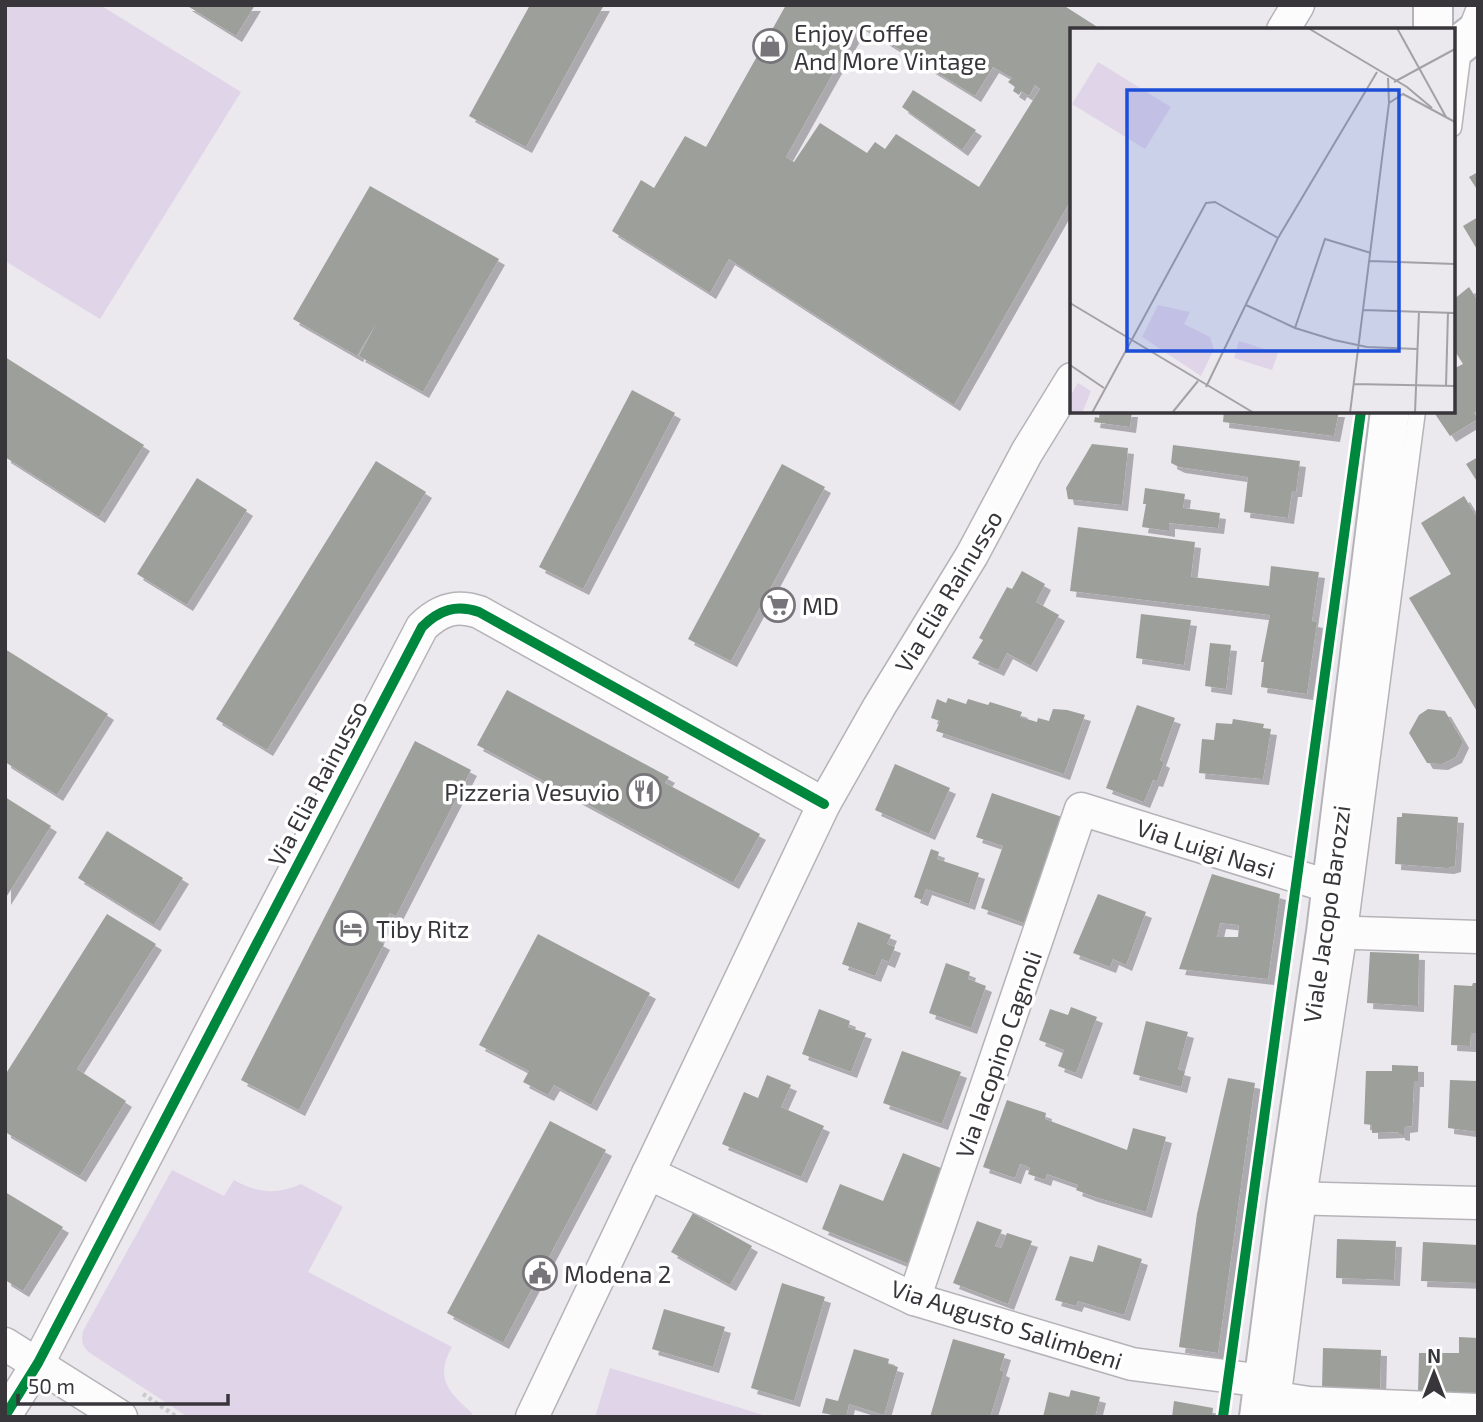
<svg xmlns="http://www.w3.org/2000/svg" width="1483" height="1422" viewBox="0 0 1483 1422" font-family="'Exo 2',sans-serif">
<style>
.green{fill:#e0d4e8}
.building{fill:#9d9f9b;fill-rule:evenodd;filter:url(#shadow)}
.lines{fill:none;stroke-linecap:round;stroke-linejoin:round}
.service-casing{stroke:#b6b3b8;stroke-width:19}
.minor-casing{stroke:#b6b3b8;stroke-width:35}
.tertiary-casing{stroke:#b6b3b8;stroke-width:42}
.path{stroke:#cac9cb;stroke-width:4.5;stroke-dasharray:3.5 3.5;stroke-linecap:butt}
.service{stroke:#fcfcfc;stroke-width:16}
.minor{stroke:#fcfcfc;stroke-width:32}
.tertiary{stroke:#fcfcfc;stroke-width:38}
.cycleway-casing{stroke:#fff;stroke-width:15}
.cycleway{stroke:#00873e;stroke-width:10}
.labels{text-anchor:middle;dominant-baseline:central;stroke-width:7;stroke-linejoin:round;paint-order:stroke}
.poi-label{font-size:24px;fill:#39363b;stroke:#fff;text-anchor:start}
.street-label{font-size:24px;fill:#39363b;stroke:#fff}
.inset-road{fill:none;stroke:#a4a1a6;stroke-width:2}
.view{fill:#1d4ed8;fill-opacity:0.15;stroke:#1d4ed8;stroke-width:3.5}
.inset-edge{fill:none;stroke:#39363b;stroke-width:3.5}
</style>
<defs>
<filter id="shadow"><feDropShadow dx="6" dy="6" stdDeviation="0" flood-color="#0004"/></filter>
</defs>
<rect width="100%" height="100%" fill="#ebe8ee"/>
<g class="green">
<path d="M5,5H100L241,92L100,319L5,261Z"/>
<path d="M172,1170L224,1196L234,1180C256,1193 277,1195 301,1184L343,1207L308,1272L452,1347C434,1379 449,1392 472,1413L471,1417H188L90,1353C82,1346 81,1341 83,1331Z"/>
<path d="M610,1368L770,1417H595Z"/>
</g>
<g class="building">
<path d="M186,5H255L236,36Z"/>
<path d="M530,5H604L526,147L469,116Z"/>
<path d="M786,5H1063L1102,30H1072V198L954,405L729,259L710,293L612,231L641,180L654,188L685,136L706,147ZM860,25L975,96L993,67L1012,78L1008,82L1015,87L1013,91L1019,95L1021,91L1029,96L1035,85L1040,89L979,187L896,134L885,149L875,142L867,153L820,123L794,162L786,157Z"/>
<path d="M913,90L976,130L962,150L902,107Z"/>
<path d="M1478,172V191L1469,177Z"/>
<path d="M370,186L499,259L423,392L359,356L377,322L357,356L293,319Z"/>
<path d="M1478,217V251L1463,226Z"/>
<path d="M1469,287L1476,298L1478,297V411L1474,413L1478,419L1450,436L1433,411H1453V369L1463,364L1453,348V300Z"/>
<path d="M5,357L144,445L99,517L5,457Z"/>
<path d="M632,390L675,413L583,589L539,567Z"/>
<path d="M1100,411H1132L1130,427L1094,422L1095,417L1099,418Z"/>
<path d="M1224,411H1339L1334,436L1223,422Z"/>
<path d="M1092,444L1128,448L1122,505L1068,499L1066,488Z"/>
<path d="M1173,445L1300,461L1296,491H1292L1288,518L1244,512L1248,477L1179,467L1171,463Z"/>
<path d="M1478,457V483L1466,464Z"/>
<path d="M376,461L426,492L267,750L216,719Z"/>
<path d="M782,464L825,487L731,661L688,639Z"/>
<path d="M197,478L247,510L187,605L137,574Z"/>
<path d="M1145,488L1185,494L1183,508L1220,513L1218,528L1169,523V531L1142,527L1146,504H1143Z"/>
<path d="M1464,496L1478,519V713L1409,598L1451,574L1421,523Z"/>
<path d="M1078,527L1195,542L1191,577L1269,586L1271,566L1319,572L1312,621L1317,622L1307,694L1261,687L1264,662H1261L1270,615L1070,591Z"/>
<path d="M1022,571L1045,584L1036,602L1059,615L1031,666L1007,653L998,670L972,658L983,640L979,638L1007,587L1012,589Z"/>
<path d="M1141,614L1191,620L1184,665L1136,658Z"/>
<path d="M1210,643L1231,645L1226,689L1205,686Z"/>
<path d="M5,649L108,714L57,795L5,762Z"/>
<path d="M507,690L669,777L665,783L760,834L733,883L477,745Z"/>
<path d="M948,698L966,704L968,699L988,705L990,702L1022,712L1020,717L1037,722L1038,718L1049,721L1053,709L1067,710L1085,715L1064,774L936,731L940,721L931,718L937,699L946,703Z"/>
<path d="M1137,705L1175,718L1160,760L1164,762L1157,781L1153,780L1144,802L1106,788Z"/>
<path d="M1428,709L1445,711L1463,742L1456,757L1442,764L1427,763L1409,733L1419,715Z"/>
<path d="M1233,719L1264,724L1263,728L1271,729L1263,779L1199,773L1202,739L1214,740L1216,723L1232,724Z"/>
<path d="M415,741L471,770L396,916L390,913L377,940L384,944L299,1110L241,1080Z"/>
<path d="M895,764L950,788L929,834L875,810Z"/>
<path d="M992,793L1062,817L1024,923L981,908L1003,846L976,837Z"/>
<path d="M5,797L51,826L5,899Z"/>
<path d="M1402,813L1458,817L1455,866L1448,868L1395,864L1397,817H1402Z"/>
<path d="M107,831L183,878L154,925L78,878Z"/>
<path d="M931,849L939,852L937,859L979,873L969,904L926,889L922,900L914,897Z"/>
<path d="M1212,874L1280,894L1268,979L1179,969ZM1220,923L1239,925L1238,937H1217Z"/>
<path d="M1098,894L1146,912L1126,965L1113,959L1110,967L1073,953Z"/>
<path d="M107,914L156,944L77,1069L126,1101L80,1176L5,1132V1075Z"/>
<path d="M858,922L891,935L887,944L895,947L889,962L882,959L875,976L842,964Z"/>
<path d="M538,934L650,993L591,1105L554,1085L548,1095L523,1082L529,1071L479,1045Z"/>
<path d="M1370,952L1419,954L1418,1006L1367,1003Z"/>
<path d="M946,963L970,972L968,979L986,986L971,1028L929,1013Z"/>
<path d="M1473,983H1478V1033H1471L1470,1046L1451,1045L1454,985L1472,986Z"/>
<path d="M1071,1007L1097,1017L1076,1073L1058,1066L1064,1050L1039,1040L1050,1009L1068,1015Z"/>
<path d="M819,1009L850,1021L848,1027L866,1033L851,1072L802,1054Z"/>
<path d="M1146,1021L1188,1032L1178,1069L1185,1071L1181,1087L1133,1074Z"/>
<path d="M902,1051L961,1072L942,1124L883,1103Z"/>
<path d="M1392,1065L1418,1066V1081H1414L1412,1126L1404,1127V1135L1399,1134V1132L1372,1133V1125L1364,1124L1366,1071H1392Z"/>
<path d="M767,1075L791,1085L781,1107L824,1126L801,1177L722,1144L744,1092L758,1098Z"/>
<path d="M1228,1078L1255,1083L1218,1353L1179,1347L1197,1214Z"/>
<path d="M1450,1080L1478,1081V1132L1448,1128Z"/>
<path d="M1007,1100L1046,1113L1045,1119L1127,1150L1133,1128L1166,1137L1146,1212L1092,1196L1076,1190L1078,1185L1047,1174L1045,1180L1028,1174L1030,1168L1024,1165L1020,1164L1015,1178L983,1167Z"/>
<path d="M550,1121L606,1150L503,1343L447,1313Z"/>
<path d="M903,1153L946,1170L909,1264L822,1229L840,1184L883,1201Z"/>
<path d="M5,1192L63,1227L23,1291L5,1280Z"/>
<path d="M693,1213L752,1246L730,1285L671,1252Z"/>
<path d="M977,1221L1002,1230L995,1246L1001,1248L1007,1233L1032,1241L1008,1304L953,1283Z"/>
<path d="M1337,1239L1396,1241L1394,1280L1336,1278Z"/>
<path d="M1423,1242L1478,1245V1283L1421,1281Z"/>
<path d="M1098,1245L1142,1259L1124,1315L1078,1301L1076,1306L1055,1300L1070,1256L1093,1262Z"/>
<path d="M782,1283L825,1297L794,1401L751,1388Z"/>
<path d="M664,1309L725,1327L713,1367L652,1349Z"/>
<path d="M1459,1337L1478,1338L1476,1394L1418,1392L1419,1353H1459Z"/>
<path d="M953,1339L1005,1354L1000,1370L1004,1372L990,1417H930Z"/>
<path d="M1323,1348L1381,1350L1380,1391L1322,1389Z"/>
<path d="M854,1349L889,1359L888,1364L898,1367L884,1415L849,1404L846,1417L822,1413L826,1398L838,1401Z"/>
<path d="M1071,1390L1100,1397L1095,1417H1043L1049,1392L1069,1397Z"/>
<path d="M1174,1401L1213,1408L1212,1417H1172Z"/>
</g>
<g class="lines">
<g class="service-casing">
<g id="service">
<path d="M1453,128L1465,33L1476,5"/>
<path d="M1280,1417L1308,1198L1349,931L1417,411"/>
</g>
</g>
<g class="minor-casing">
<g id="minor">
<path d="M1283,30L1298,5"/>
<path d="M1326,932L1478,937"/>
<path d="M648,1173L914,1299L1132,1364L1264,1381L1283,1399L1309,1403L1478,1410"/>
<path d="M1287,1198L1478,1203"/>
<path d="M914,1299L1081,809L1331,887"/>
<path d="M5,1344L121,1417"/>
<path d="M5,1416L38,1363L422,627C439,610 456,604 479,612L824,804"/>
<path d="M532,1417L824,804L879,707L972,555L1027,452L1072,379"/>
</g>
</g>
<g class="tertiary-casing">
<g id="tertiary">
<path d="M1433,5V30"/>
<path d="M1453,50L1478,30"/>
<path d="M1259,1417L1287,1198L1326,932L1390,411"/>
</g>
</g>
<path class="path" d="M143,1394L177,1417"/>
<use href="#service" class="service"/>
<use href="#minor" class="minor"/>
<use href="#tertiary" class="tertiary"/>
<g class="cycleway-casing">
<g id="cycleway">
<path d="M5,1416L38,1363L422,627C439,610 456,604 479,612L824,804"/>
<path d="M1223,1417L1361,411"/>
</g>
</g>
<use href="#cycleway" class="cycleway"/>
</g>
<defs>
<g id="shop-ring" transform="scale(1.75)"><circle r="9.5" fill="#fff" stroke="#77747a" stroke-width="1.5"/><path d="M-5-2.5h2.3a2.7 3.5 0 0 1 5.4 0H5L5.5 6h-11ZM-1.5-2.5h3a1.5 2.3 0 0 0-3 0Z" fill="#77747a"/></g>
<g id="supermarket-ring" transform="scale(1.75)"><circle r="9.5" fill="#fff" stroke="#77747a" stroke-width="1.5"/><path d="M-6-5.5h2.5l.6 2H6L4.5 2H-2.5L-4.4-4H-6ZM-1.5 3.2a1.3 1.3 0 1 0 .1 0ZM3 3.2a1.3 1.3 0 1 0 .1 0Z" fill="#77747a"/></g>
<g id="restaurant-ring" transform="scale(1.75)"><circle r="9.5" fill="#fff" stroke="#77747a" stroke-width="1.5"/><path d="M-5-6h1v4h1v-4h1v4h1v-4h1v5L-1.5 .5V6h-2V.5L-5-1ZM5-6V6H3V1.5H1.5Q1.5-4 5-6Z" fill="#77747a"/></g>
<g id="hotel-ring" transform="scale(1.75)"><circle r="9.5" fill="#fff" stroke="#77747a" stroke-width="1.5"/><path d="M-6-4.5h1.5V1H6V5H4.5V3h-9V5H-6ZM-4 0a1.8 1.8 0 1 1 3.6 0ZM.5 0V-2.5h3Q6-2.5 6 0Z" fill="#77747a"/></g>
<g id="civic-ring" transform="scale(1.75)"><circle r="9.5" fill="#fff" stroke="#77747a" stroke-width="1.5"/><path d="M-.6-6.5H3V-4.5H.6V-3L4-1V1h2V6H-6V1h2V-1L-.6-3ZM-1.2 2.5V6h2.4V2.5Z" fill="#77747a"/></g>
</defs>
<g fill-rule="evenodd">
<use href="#shop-ring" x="770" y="46"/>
<use href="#supermarket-ring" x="778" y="605"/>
<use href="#restaurant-ring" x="644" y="791"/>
<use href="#hotel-ring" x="351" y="928"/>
<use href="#civic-ring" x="540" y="1273"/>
</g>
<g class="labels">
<g class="poi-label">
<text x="794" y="32">Enjoy Coffee<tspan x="794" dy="28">And More Vintage</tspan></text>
<text x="802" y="605">MD</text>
<text x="620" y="791" text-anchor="end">Pizzeria Vesuvio</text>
<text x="376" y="928">Tiby Ritz</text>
<text x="564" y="1273">Modena 2</text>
</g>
<g class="street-label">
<text transform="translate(948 591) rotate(-59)">Via Elia Rainusso</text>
<text transform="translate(317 783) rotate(-62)">Via Elia Rainusso</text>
<text transform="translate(1206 848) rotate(18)">Via Luigi Nasi</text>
<text transform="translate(1326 914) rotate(-82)">Viale Jacopo Barozzi</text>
<text transform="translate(998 1054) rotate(-71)">Via Iacopino Cagnoli</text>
<text transform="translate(1007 1324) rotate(18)">Via Augusto Salimbeni</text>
</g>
</g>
<g transform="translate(1070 28)">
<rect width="385" height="385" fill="#ebe8ee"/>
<path d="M28,34L101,79L75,121L2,76ZM88,277L120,284L114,296L140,309L144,321L131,348L72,309ZM169,313L208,325L202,342L164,330ZM8,355L21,363L12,385H0V368Z" fill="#e0d4e8"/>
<path class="inset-road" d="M238,0L337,59L362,80M327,0L376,89M324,54L385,21M319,75L333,66L385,94M300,233L385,236M0,275L184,385M176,277L225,300L264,312L297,319L347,321M293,282L385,285M225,300L255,211L301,225M0,337L34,360M284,356L385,358M376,358L378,284M136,359L208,210L307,44M22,385L136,175L145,174L208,210M102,385L128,353M280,385L319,75L318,50M345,385L349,283"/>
<path class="view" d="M57,62H329V323H57Z"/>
<rect width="385" height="385" class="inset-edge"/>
</g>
<rect width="1483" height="1422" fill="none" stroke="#39363b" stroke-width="14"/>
<g transform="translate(1434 1373)" stroke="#ffffff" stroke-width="5" paint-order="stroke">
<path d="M0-5L12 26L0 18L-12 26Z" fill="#39363b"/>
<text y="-10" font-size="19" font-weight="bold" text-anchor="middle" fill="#39363b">N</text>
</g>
<path d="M18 1394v10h210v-10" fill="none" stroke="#39363b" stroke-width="3.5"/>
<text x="28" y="1394" font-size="21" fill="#39363b" stroke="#ffffff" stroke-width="5" paint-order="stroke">50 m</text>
</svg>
